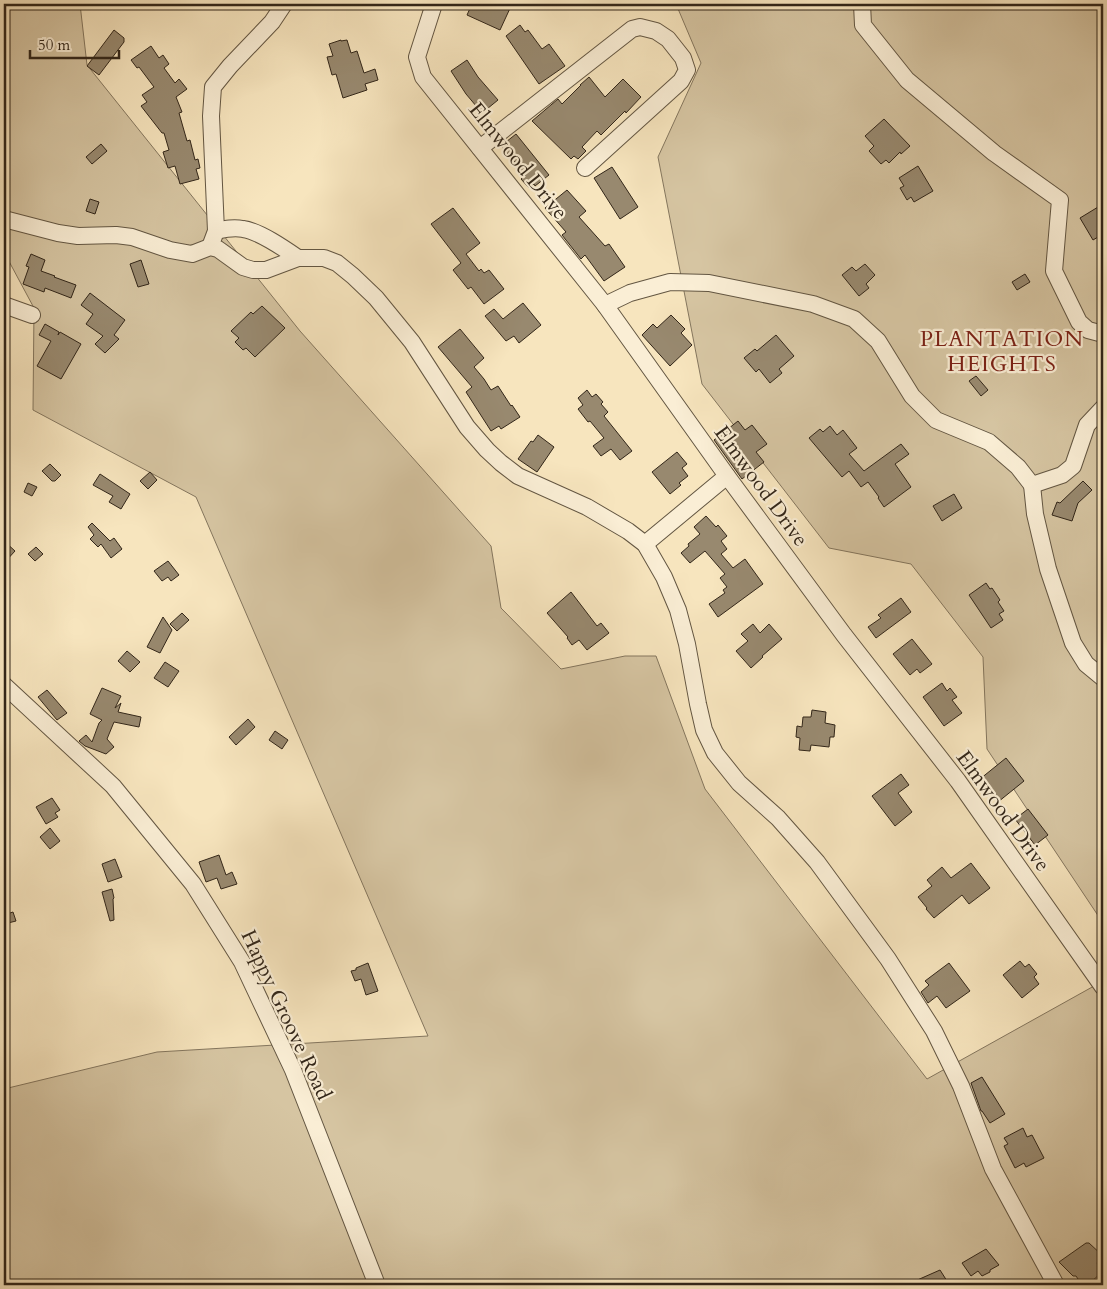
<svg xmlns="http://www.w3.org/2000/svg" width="1107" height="1289" viewBox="0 0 1107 1289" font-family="Cardo,serif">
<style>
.green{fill:#d6c5a2;stroke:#84765e}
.building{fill:#98896f;stroke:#322619}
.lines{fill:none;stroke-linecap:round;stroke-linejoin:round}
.minor-casing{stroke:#635642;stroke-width:18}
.minor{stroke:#faeed5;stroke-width:16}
.labels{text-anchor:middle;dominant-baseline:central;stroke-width:4.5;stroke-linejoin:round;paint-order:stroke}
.street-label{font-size:21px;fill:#322619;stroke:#faeed5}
.neighbourhood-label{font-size:22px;letter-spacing:1px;fill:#7a1f14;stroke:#faeed5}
</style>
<rect width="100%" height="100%" fill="#f7e5be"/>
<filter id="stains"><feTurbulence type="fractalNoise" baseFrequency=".004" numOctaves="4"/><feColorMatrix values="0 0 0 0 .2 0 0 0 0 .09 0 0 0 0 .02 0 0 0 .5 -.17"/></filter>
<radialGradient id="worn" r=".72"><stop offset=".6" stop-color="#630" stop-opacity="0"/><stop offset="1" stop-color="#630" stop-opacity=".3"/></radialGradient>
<g class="green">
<path d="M4,4H80L87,65L300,331L491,546L501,608L561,669L625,656H656L705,789L927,1079L1103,981V1285H4V1089L157,1052L428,1036L196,497L33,410L34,308L4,252Z"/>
<path d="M676,4H1103V923L987,749L983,657L911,564L829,548L702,384L658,157L701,63Z"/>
</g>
<g class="building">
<path d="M472,4H512L500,30L467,15Z"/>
<path d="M520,25L525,32L528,30L542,49L549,44L565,66L539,84L506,36Z"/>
<path d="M114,30L124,38V42L99,75L87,66Z"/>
<path d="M341,40V41L347,40L351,53L357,51L364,73L375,69L378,80L365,84L367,90L343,98L336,74L332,75L327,57L333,56L329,44Z"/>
<path d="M151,46L159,58L163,55L169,64L164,68L175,83L179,79L187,89L176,97L182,112L179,113L187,141L190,140L195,160L198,159L200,168L196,169L199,179L180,184L175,166L168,168L163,152L169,150L164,133H162L141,106L147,102L142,95L154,87L139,67L137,68L131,60Z"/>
<path d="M467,60L478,77L498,100L482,113L466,94L451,71Z"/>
<path d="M589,77L605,97L623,79L641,97L626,113L625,111L601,135L597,131L582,147L586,151L578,159L574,156L571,159L532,121L558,99L562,104L581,85H580Z"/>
<path d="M884,119L910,146L901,154L900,152L889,163L886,160L881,164L869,151L874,146L865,136Z"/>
<path d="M516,134L549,175L535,186L534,184L529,188L521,179L526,175L501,146Z"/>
<path d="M101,144L107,151L92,164L86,157Z"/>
<path d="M918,166L933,191L914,202L911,197L907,200L900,188L904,186L899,178Z"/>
<path d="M612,167L638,207L620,219L594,178Z"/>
<path d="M567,190L586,211L579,217L605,246L609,244L625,267L604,281L585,255L581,259L562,235L566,232L545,208Z"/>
<path d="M90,199L99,202L95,214L86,211Z"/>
<path d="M1103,204V234L1093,240L1080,218Z"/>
<path d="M453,208L480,243L466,254L479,271L481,269L484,273L489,270L504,289L484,304L471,287L468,289L453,270L461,263L431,224Z"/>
<path d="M31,254L45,260L41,271L55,276L54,277L76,285L71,298L45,288L44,292L23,284L29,267L26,266Z"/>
<path d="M141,260L149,284L138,287L130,264Z"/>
<path d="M865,264L875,275L866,284L869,288L859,296L842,275L852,267L856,271Z"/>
<path d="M1025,274L1030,282L1017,290L1012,282Z"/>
<path d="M90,293L125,320L114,335L119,339L105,353L95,344L103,336L86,324L93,314L81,305Z"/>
<path d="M523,303L541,325L519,343L514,336L506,341L485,316L494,309L503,319Z"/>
<path d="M262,306L285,328L255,357L246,348L243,350L235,342L239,338L231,331L251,312L253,314Z"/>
<path d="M671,315L685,329L681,333L692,345L670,366L642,335L653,324L657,328Z"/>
<path d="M45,324L59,332L58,335L60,332L81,344L61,379L37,366L51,341L39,335Z"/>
<path d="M460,329L484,358L474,367L484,379L491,390L498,386L511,406L512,405L520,417L501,429L499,426L491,431L466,392L472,387L438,347Z"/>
<path d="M776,335L794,356L779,369L782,373L770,383L759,369L756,372L744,358L755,349L757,351Z"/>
<path d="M976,376L988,390L981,396L969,381Z"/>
<path d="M587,390L592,397L596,394L603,402L601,404L608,412L604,416L632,451L620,460L611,449L601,456L593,446L604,438L590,421L588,422L578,409L583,405L578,398Z"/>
<path d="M738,421L745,430L752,425L767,444L756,452L764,462L742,479L714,440Z"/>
<path d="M830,426L837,435L843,430L857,448L849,454L864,471L901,444L909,454L895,464L911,487L884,507L878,498L879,497L868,482L861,487L849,471L842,477L809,438L820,429L823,432Z"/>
<path d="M538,435L554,447L537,472L518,459L531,441L533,442Z"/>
<path d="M677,452L687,464L682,468L688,476L679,483L681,485L670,494L652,472Z"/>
<path d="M50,464L61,475L55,481H52L42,471Z"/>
<path d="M150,472L157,480L148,489L140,481Z"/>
<path d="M100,474L130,494L121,509L109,502L113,496L93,485Z"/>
<path d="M1083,481L1092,490L1078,503L1072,521L1052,515L1057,502L1060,503Z"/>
<path d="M28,483L37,487L32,496L24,492Z"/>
<path d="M954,494L962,508L942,521L933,506Z"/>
<path d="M706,516L716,527L718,525L727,536L721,541L727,549L721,554L733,568L745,559L763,584L718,617L709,604L725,593L723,590L727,587L720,578L725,574L705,551L690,563L681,553L689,546L688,544L700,534L694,527Z"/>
<path d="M92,523L110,541L114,538L122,549L111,558L101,544L98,547L90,539L94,535L88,527Z"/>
<path d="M4,541L15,551L4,563Z"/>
<path d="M36,547L43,554L35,561L28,554Z"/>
<path d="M168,561L179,575L171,581L168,577L162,581L154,571Z"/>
<path d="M986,583L990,589L992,588L1000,600L998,602L1004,611L999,614L1003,620L991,628L969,595Z"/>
<path d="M571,592L597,626L601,623L609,633L587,650L579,640L572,645L567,638L568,637L547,613Z"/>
<path d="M901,598L911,612L876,638L868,627L881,618L878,615Z"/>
<path d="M182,613L189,620L177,631L170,624Z"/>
<path d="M163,617L172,630L160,653L147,647Z"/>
<path d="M753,624L760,633L769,624L782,639L762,656L763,657L751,668L736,651L748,641L741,634Z"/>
<path d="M912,639L932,664L920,673L917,669L910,675L893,654Z"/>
<path d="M127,651L140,662L130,672L118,661Z"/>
<path d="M165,662L179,671L168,687L154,678Z"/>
<path d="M942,683L947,691L950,688L957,697L952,700L962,713L944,726L923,697Z"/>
<path d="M102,688L121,696L115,708L121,703L118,712L141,717L139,727L114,722L107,739L114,747L106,754L85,746L79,741L86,735L92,742L99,723L102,720L90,714Z"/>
<path d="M47,690L67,713L57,720L38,697Z"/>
<path d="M812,710L826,712L825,723L835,725L834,737H830L829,747L811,745L810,751L799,750L800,738L796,737L797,726L802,727L803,717H811Z"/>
<path d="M248,719L255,727L236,745L229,737Z"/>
<path d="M275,731L288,740L282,749L269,740Z"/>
<path d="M1006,758L1024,781L998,802L980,779Z"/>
<path d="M901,774L909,785L898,793L912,812L895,826L872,796Z"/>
<path d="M52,798L60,810L55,813L58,817L46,824L36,807Z"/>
<path d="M1028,809L1048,835L1035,845L1015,819Z"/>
<path d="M50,828L60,841L50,849L40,837Z"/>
<path d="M219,855L226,875L232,872L237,884L221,889L217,878L206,882L199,862Z"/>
<path d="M115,859L122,877L108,882L102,864Z"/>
<path d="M971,863L990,888L969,904L962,895L934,918L926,909L927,908L918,897L932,886L927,880L942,867L951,878Z"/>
<path d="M112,889L114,898L113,899L114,920L110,921L102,892Z"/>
<path d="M13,912L16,921L4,924V915Z"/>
<path d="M1020,961L1025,967L1029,964L1037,974L1034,977L1039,984L1022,998L1003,975Z"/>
<path d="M368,963L378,991L366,995L361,979L355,981L351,971L356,970V968Z"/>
<path d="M949,963L970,991L946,1008L937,996L928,1003L921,992L929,985L925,981Z"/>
<path d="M982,1077L1005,1114L990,1123L982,1111H981L971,1083Z"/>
<path d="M1023,1128L1027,1137L1032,1135L1044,1158L1026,1167L1024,1163L1015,1168L1004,1146L1008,1144L1004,1138Z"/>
<path d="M1086,1243H1089L1103,1256L1097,1263L1103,1271L1088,1285H1082L1076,1276H1073L1059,1262Z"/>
<path d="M986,1249L999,1265L990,1270V1272L982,1276L978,1271L971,1276L962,1263Z"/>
<path d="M940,1270L947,1281L940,1285H906Z"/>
</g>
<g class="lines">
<g class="minor-casing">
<g id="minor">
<path d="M434,4L417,57L423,77L605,305L727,476L844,635L958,781L1103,987"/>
<path d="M862,4L863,25L907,80L994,153L1060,200L1054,271L1079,322L1088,330L1103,334"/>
<path d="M480,148L632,29L640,27L656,31L668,39L683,58L687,70L681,81L585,168"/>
<path d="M4,219L58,233L78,236L116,235L132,237L170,250L192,254L210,247L218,249L243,267L253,270H266L298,258H324L337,263L353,276L376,298L412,342L467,427L487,450L501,463L518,476L587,507L628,531L645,544L664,577L678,610L687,644L698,704L704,730L715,753L739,783L778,818L817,862L888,959L934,1031L961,1086L993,1169L1056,1285"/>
<path d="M216,231C225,229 233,227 243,229C259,231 285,249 298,258"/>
<path d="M210,247L216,231L211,116L213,87L230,66L272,22L284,4"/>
<path d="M4,305L32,315"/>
<path d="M605,305L630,293L670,282L709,283L813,304L854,319L878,341L912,396L936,420L989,442L1018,467L1032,485L1062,475L1073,466L1087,425L1103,408"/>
<path d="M1032,485L1035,514L1048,569L1073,643L1086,664L1103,678"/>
<path d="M645,544L727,476"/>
<path d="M4,685L113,786L193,884L242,962L293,1070L377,1285"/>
</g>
</g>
<use href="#minor" class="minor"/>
</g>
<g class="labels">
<g class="street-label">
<text transform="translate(518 161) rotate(51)">Elmwood Drive</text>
<text transform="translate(761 486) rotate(54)">Elmwood Drive</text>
<text transform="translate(1003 811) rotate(54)">Elmwood Drive</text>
<text transform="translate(286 1015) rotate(65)">Happy Groove Road</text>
</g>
<g class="neighbourhood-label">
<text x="1002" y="339">PLANTATION<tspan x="1002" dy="25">HEIGHTS</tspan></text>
</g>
</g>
<rect width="1107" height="1289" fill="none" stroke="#f7e5be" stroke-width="20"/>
<rect x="5" y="5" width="1097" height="1279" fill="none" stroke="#322619" stroke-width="2.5"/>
<rect x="10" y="10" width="1087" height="1269" fill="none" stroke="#322619"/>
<path d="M30 50v8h89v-8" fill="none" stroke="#322619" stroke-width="2.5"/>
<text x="38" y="50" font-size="15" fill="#322619" stroke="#faeed5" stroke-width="4" paint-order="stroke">50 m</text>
<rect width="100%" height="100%" filter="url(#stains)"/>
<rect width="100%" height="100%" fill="url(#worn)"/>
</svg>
